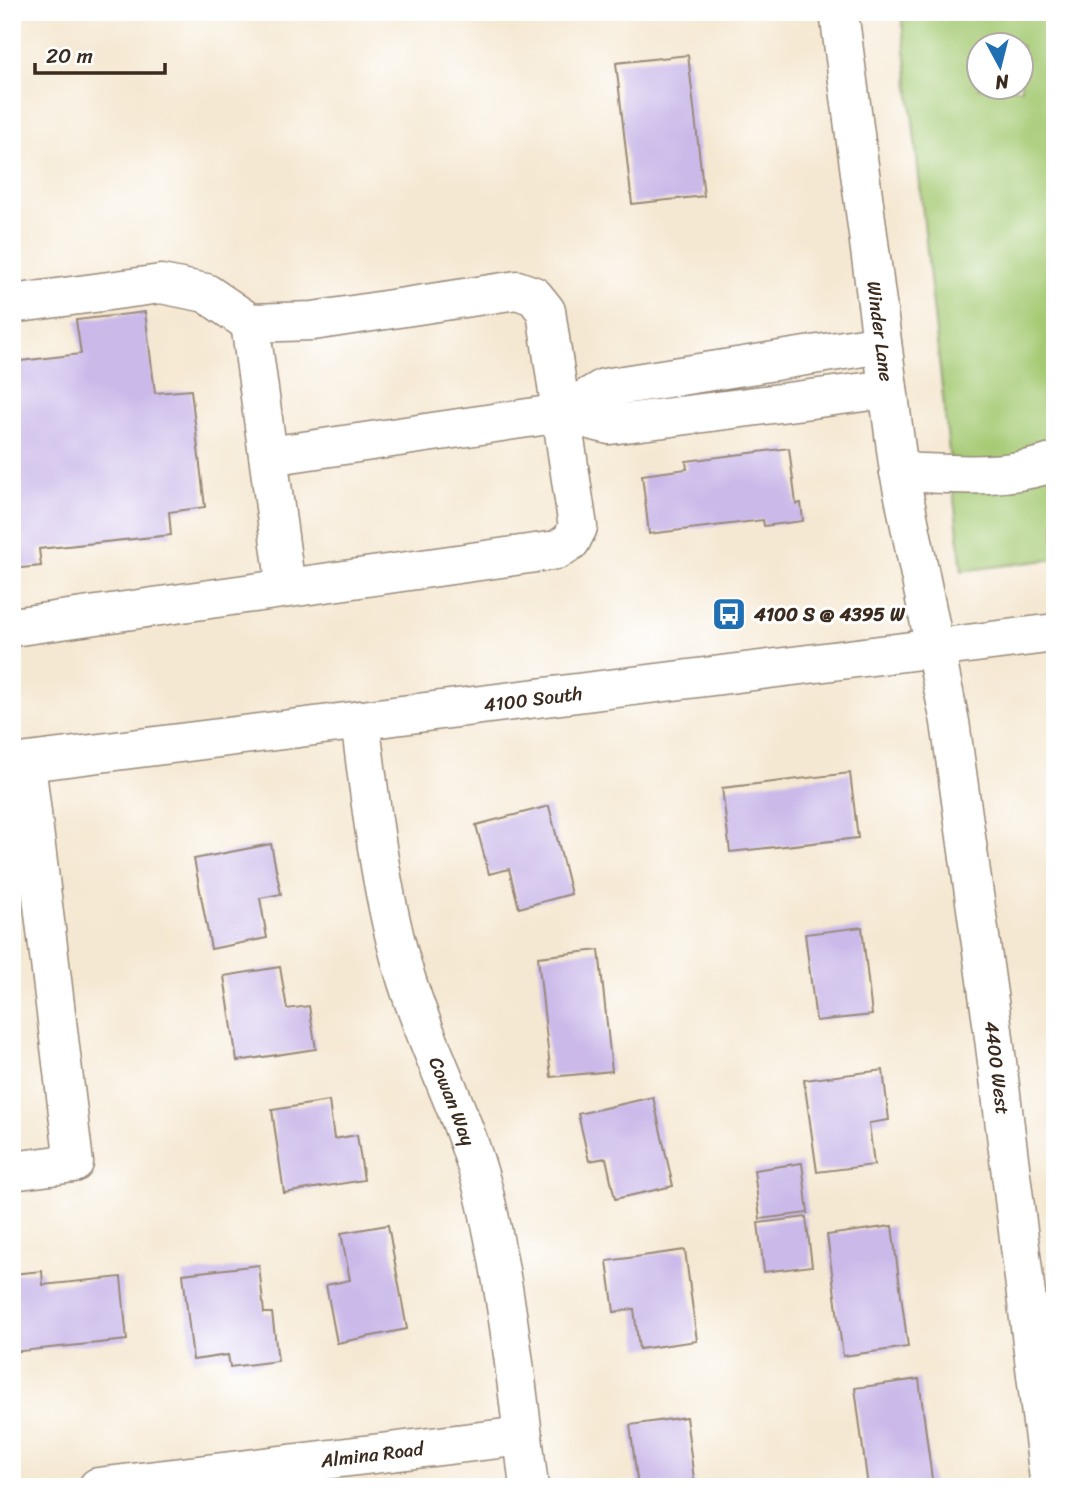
<svg xmlns="http://www.w3.org/2000/svg" width="1067" height="1499" viewBox="0 0 1067 1499" font-family="Sriracha,sans-serif">
<style>
.green{fill:#a5ca73;stroke:#707a48;stroke-width:2;fill-rule:evenodd}
.building{fill:#cbbae9}
.lines{fill:none;stroke-linecap:round;stroke-linejoin:round}
.minor-casing{stroke:#988978;stroke-width:41}
.major-casing{stroke:#988978;stroke-width:41}
.minor{stroke:#fff;stroke-width:38}
.major{stroke:#fff;stroke-width:38}
.labels{text-anchor:middle;dominant-baseline:central;stroke-width:6;stroke-linejoin:round;paint-order:stroke}
.street-label{font-size:19px;fill:#3b2a1e;stroke:#fff}
.poi-label{font-size:19px;font-weight:bold;fill:#3b2a1e;stroke:#fff;text-anchor:start}
</style>
<rect width="100%" height="100%" fill="#fff"/>
<filter id="ink" filterUnits="userSpaceOnUse"><feTurbulence type="fractalNoise" baseFrequency=".0143" numOctaves="2"/><feDisplacementMap in="SourceGraphic" scale="14" xChannelSelector="R" yChannelSelector="G"/><feConvolveMatrix kernelMatrix="1 2 1 2 8 2 1 2 1" color-interpolation-filters="sRGB"/></filter>
<filter id="wash" filterUnits="userSpaceOnUse"><feTurbulence type="fractalNoise" baseFrequency=".00686" numOctaves="4" result="noise"/><feDisplacementMap in="SourceGraphic" scale="28" xChannelSelector="R" yChannelSelector="G"/><feGaussianBlur stdDeviation="1.57" result="paint"/><feColorMatrix in="noise" values="0 0 0 0 0 0 0 0 0 0 0 0 0 0 0 0 0 1.4 0 .05"/><feComposite in="paint" operator="in"/></filter>
<g filter="url(#wash)">
<rect width="100%" height="100%" fill="#f5e8d2"/>
<path class="green" d="M901,12H1055V559L962,571ZM979,46H1021V88H979Z"/>
<g id="blocks">
<g class="building">
<path d="M688,55L704,196L632,204L616,63Z"/>
<path d="M145,312L155,393L191,390L205,507L169,512L171,535L39,549L41,566L12,569V362L81,354L76,320Z"/>
<path d="M789,448L796,504L801,503L803,521L764,526L763,520L649,534L642,475L687,469L686,461Z"/>
<path d="M850,773L858,838L730,852L722,788Z"/>
<path d="M549,806L571,894L519,908L509,869L489,874L476,825Z"/>
<path d="M271,844L281,894L260,898L267,938L211,949L194,859Z"/>
<path d="M862,927L872,1015L816,1021L805,934Z"/>
<path d="M599,950L612,1071L551,1077L538,957Z"/>
<path d="M280,967L287,1009L309,1006L316,1049L237,1061L224,976Z"/>
<path d="M883,1070L889,1120L869,1123L874,1165L817,1172L804,1080Z"/>
<path d="M653,1097L673,1186L615,1199L606,1158L589,1161L578,1114Z"/>
<path d="M329,1101L334,1139L357,1135L364,1180L284,1193L272,1110Z"/>
<path d="M802,1163L808,1213L760,1219L754,1170Z"/>
<path d="M806,1217L812,1266L764,1272L758,1223Z"/>
<path d="M388,1225L407,1329L337,1343L326,1285L350,1280L341,1233Z"/>
<path d="M892,1226L908,1347L843,1356L827,1235Z"/>
<path d="M685,1250L697,1341L639,1349L634,1309L614,1312L607,1261Z"/>
<path d="M259,1265L264,1313H272L278,1361L230,1367L228,1355L193,1360L183,1274Z"/>
<path d="M42,1271L43,1285L121,1277L127,1340L12,1352V1274Z"/>
<path d="M919,1379L933,1487H868L855,1388Z"/>
<path d="M686,1417L695,1487H638L630,1425Z"/>
</g>
</g>
</g>
<g filter="url(#ink)">
<use href="#blocks" fill-opacity="0" stroke="#988978" stroke-width="2"/>
<g class="lines">
<g class="minor-casing">
<g id="minor">
<path id="s1" d="M839,12L899,472L950,722L993,1030L1050,1487"/>
<path d="M12,304L161,284L206,293L250,323L313,321L517,290L534,296L546,311L578,527L571,541L557,550L12,627"/>
<path d="M250,323L286,588"/>
<path d="M882,344L604,388L562,413L610,425L888,389"/>
<path d="M269,456L562,413"/>
<path d="M899,472C953,474 1002,480 1055,462"/>
<path id="s2" d="M360,720C371,806 380,892 405,975C427,1048 464,1115 483,1189C507,1286 517,1387 529,1487"/>
<path d="M12,1171L74,1163L26,763"/>
<path id="s3" d="M98,1487L523,1436"/>
</g>
</g>
<g class="major-casing">
<g id="major">
<path id="s4" d="M12,764L1055,633"/>
</g>
</g>
<use href="#minor" class="minor"/>
<use href="#major" class="major"/>
</g>
</g>
<defs>
<g id="bus-square" transform="scale(1.75)"><rect x="-9" y="-9" width="18" height="18" rx="4" fill="#1f6fb2" stroke="#fff"/><path d="M-5-6H5V4H4V6H2V4H-2V6H-4V4H-5ZM-3.5-4V0h7V-4ZM-3.5 1.2v1.5H-2V1.2ZM2 1.2v1.5H3.5V1.2Z" fill="#fff"/></g>
</defs>
<g fill-rule="evenodd">
<use href="#bus-square" x="729" y="614"/>
</g>
<g class="labels">
<g class="street-label">
<text stroke="none"><textPath href="#s1" startOffset="322">Winder Lane</textPath></text>
<text stroke="none"><textPath href="#s4" startOffset="525">4100 South</textPath></text>
<text stroke="none"><textPath href="#s1" startOffset="1068">4400 West</textPath></text>
<text stroke="none"><textPath href="#s2" startOffset="394">Cowan Way</textPath></text>
<text stroke="none"><textPath href="#s3" startOffset="276">Almina Road</textPath></text>
</g>
<g class="poi-label">
<text x="754" y="614">4100 S @ 4395 W</text>
</g>
</g>
<rect width="1067" height="1499" fill="none" stroke="#fff" stroke-width="42"/>
<g transform="translate(1000 66) rotate(173)"><circle r="33" fill="#ffffff" stroke="#b1aaa5" stroke-width="2"/>
<path d="M0-5L12 26L0 18L-12 26Z" fill="#1f6fb2"/>
<text y="-10" font-size="19" font-weight="bold" text-anchor="middle" fill="#3b2a1e">N</text>
</g>
<path d="M35 63v10h130v-10" fill="none" stroke="#3b2a1e" stroke-width="3.5"/>
<text x="46" y="63" font-size="21" fill="#3b2a1e" stroke="#ffffff" stroke-width="5" paint-order="stroke">20 m</text>
</svg>
